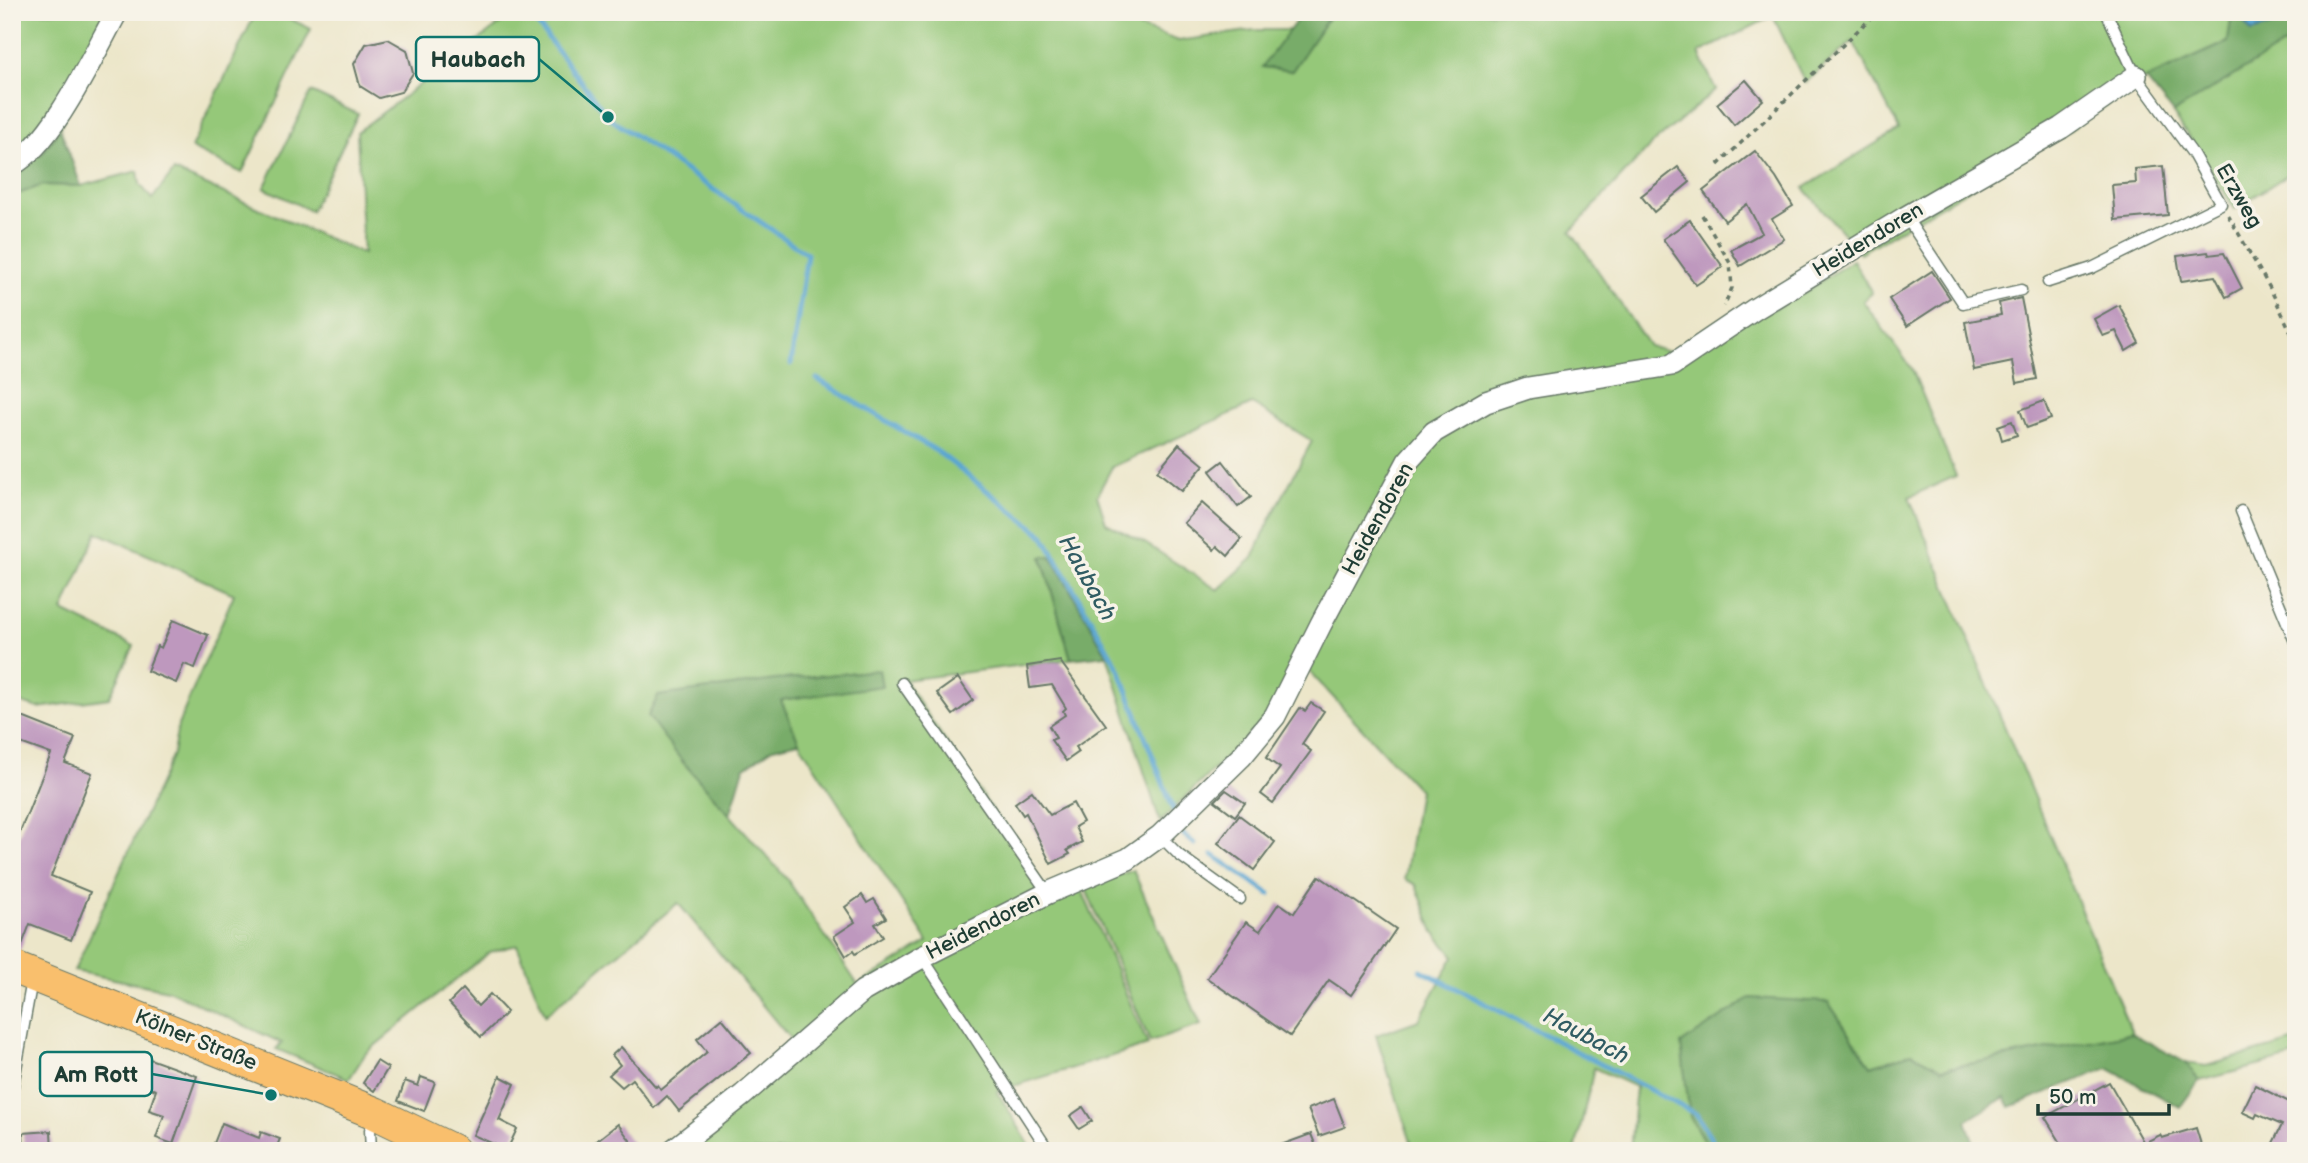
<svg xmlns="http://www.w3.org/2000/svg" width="2308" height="1163" viewBox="0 0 2308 1163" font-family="'Balsamiq Sans',sans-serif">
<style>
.green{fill:#95c879;stroke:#5a8256;stroke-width:2;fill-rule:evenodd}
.forest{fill:#78ac69;stroke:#4c744e;stroke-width:2}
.water{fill:#59a5d2;stroke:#3c7183;stroke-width:2}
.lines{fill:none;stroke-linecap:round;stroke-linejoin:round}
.stream{stroke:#59a5d2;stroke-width:5}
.building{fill:#be98be}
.service-casing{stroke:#677868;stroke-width:13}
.minor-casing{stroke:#677868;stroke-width:24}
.primary-casing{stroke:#677868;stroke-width:34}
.path{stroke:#677868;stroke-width:3.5;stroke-dasharray:5 5;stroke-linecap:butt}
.service{stroke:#fff;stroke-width:10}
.minor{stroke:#fff;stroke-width:21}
.primary{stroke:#f9bf6d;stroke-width:32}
.labels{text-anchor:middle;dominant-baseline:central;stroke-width:7;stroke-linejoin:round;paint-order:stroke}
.street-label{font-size:21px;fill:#1f3d34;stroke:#f7f3e8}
.water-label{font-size:23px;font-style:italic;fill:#305c63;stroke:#f7f3e8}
.leader{fill:none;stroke:#0f766e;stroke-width:2.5}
.callout-dot{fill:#0f766e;stroke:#f7f3e8;stroke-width:2.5}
.callout{fill:#f7f3e8;stroke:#0f766e;stroke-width:2.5}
.callout-label{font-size:23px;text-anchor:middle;font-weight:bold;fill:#1f3d34}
</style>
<rect width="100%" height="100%" fill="#f7f3e8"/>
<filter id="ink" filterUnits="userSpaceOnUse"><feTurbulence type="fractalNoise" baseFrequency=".0143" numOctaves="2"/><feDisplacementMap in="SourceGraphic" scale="14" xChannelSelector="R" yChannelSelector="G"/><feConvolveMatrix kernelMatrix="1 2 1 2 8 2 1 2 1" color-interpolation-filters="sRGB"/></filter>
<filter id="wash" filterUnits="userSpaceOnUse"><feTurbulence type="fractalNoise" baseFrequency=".00686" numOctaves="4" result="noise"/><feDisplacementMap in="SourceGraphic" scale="28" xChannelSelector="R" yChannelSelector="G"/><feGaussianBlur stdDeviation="1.57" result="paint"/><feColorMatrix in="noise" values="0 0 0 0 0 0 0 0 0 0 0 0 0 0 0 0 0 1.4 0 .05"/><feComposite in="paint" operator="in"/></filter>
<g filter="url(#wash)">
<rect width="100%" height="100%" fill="#ece6c9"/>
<g class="green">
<path d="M12,12H108L60,128L42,154L12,170Z"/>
<path d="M256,12H276L311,29L242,173L191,148Z"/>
<path d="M516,12H1096L1179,41L1254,30H1291L1263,67L1292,71L1332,12H2232L2228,42L2146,79L2068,131L1860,253L1804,188L1899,129L1853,41L1805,83L1773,16L1699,53L1716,90L1652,144L1571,231L1649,346L1672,353L1794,299L1853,260L1872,293L1863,301L1912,369L1956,476L1909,497L2132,1033L1942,1069L1912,1053L1871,1066L1828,1002L1690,1117L1710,1151H1630L1636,1087L1594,1068L1575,1151H1414L1376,1035L1419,1020L1454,956L1434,932L1416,885L1405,879L1419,790L1308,670L1266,718L1160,822L1107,655L1051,556L1042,558L1071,659L904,680L1047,891L1081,888L1148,1045L997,1091L1033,1151H683L793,1042L678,903L545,1015L517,945L490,952L366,1053L349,1079L276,1049L282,1043L168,990L74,971L173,754L178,725L234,594L97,532L63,611L134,646L109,698L38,708L12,700V514L20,498L12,494V196L43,185L81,186L138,171L140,184L152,199L174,171L363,254L357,132ZM1252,404L1312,441L1270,520L1253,558L1218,590L1145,543L1106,523L1097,495L1112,467ZM879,670L881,686L780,700L799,742L928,942L858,985L787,879L682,761L775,680Z"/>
<path d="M2296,37V169L2235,209L2173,113Z"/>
<path d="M311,92L358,114L311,211L264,188Z"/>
<path d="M1133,870L1201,1025L1150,1042L1085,887Z"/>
<path d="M2296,1041V1056L2199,1081L2186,1063L2206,1066Z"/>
</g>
<g class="forest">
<path d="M1303,12H1332L1292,71L1262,67Z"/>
<path d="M2232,12H2296V37L2173,113L2146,79L2228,42Z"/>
<path d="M60,128L81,186L43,185L12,196V170L42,154Z"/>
<path d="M1051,556L1107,655L1071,659L1042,557Z"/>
<path d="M879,670L882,686L781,700L799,742L773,748L744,768L730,815L682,761L648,716L658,696L775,680Z"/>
<path d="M1750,998L1828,1002L1871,1066L1912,1053L1943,1069L2132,1033L2186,1063L2199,1081L2180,1107L2108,1068L2010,1107L2005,1097L1966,1121L1977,1151H1710L1690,1117L1681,1044Z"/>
</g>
<path class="water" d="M2241,12H2291L2284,21L2252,32L2241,19Z"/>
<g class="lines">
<g class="stream">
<path d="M533,12L532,17L608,117L807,254L791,364"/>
<path d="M817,379L938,452L1043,535L1119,669L1175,814"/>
<path d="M1183,834L1195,844"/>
<path d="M1213,855L1270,894"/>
<path d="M1421,970L1696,1114L1719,1151"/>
</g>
</g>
<g id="blocks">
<g class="building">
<path d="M388,39L407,50L413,73L401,92L379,98L360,86L354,64L366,44Z"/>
<path d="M1746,80L1763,100L1734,125L1717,104Z"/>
<path d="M1755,151L1776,178L1793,206L1772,219L1784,239L1740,266L1731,250L1762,233L1747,204L1725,221L1703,191Z"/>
<path d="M2163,166L2168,215L2115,220L2112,185L2136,183L2135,169Z"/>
<path d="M1678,167L1690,182L1654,212L1641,196Z"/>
<path d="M1690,220L1723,267L1696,285L1663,239Z"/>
<path d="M2208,252L2209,255L2224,253L2242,288L2226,297L2215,276L2181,281L2177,256Z"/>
<path d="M1932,271L1950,298L1907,326L1889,299Z"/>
<path d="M2021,298L2037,379L2017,383L2013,362L1974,370L1965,322L2001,315L1999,303Z"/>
<path d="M2119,305L2139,343L2126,351L2116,331L2103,336L2094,319Z"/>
<path d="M2044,401L2051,419L2027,428L2020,410Z"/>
<path d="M2012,421L2017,435L2002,440L1998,426Z"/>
<path d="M1179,444L1204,465L1182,491L1157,471Z"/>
<path d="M1223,461L1251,497L1238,507L1210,471Z"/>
<path d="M1202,503L1242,539L1228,556L1217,546L1214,550L1184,523Z"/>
<path d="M173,620L208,635L195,668L184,664L176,683L147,671L157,646L161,648Z"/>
<path d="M1060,661L1106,725L1076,747L1079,752L1066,761L1051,740L1056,738L1049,726L1065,715L1063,711L1066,708L1052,685L1030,688L1027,666Z"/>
<path d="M958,678L973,700L953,715L937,693Z"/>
<path d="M1311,703L1324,711L1302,744L1311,751L1273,803L1261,794L1280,768L1266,758L1300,708L1305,711Z"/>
<path d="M12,713L75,738L65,763L92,773L51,876L90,892L71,940L30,924L20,950L12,949V852L51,754L12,740Z"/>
<path d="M1226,790L1245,803L1235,816L1215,801Z"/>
<path d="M1032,791L1050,815L1073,803L1083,822L1075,827L1082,842L1067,850L1070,854L1051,864L1026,813L1023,815L1015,803Z"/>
<path d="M1239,815L1275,842L1254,870L1218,843Z"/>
<path d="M1319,876L1396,929L1351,995L1329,980L1290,1036L1207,978L1246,922L1260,931L1279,903L1294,913Z"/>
<path d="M862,895L867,903L874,899L886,918L875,924L883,937L855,954L853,951L846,956L834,936L855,922L845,907Z"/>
<path d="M463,989L478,1006L490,994L507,1012L481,1037L449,1003Z"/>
<path d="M722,1018L751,1053L679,1111L667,1096L654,1108L632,1079L622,1087L609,1075L620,1065L612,1055L621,1047L656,1087L658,1085L661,1090L707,1052L697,1039Z"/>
<path d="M136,1054L197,1076L173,1144L156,1138L164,1115L149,1110L156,1090L127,1080Z"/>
<path d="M377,1061L388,1068L374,1091L363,1083Z"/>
<path d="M500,1076L515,1084L499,1120L517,1129L507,1150L473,1135Z"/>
<path d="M421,1077L435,1082L424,1111L398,1101L405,1081L418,1086Z"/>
<path d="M2109,1082L2144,1143L2160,1135L2162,1138L2196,1128L2202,1148L2194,1151H2066L2045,1117Z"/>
<path d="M2255,1085L2293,1104L2296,1098V1133L2287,1151H2269L2282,1125L2257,1114L2255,1118L2242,1112Z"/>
<path d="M1334,1099L1345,1127L1319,1136L1308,1109Z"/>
<path d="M1083,1107L1092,1121L1079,1129L1070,1116Z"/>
<path d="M222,1123L259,1138L261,1132L280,1139L277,1146L288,1151H211Z"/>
<path d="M618,1124L638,1151H601L595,1142Z"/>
<path d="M51,1131L52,1151H24L23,1133Z"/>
<path d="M1311,1134L1318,1151H1270V1149Z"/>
</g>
</g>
</g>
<g filter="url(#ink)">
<use href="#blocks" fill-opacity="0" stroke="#677868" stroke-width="2"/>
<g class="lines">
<g class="service-casing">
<g id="service">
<path d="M1906,217L1963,303L2021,290"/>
<path d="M2048,282L2092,268L2221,204L2193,154L2136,76L2106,12"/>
<path d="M2241,511L2296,644"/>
<path d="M902,683L1048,893"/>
<path d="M1160,836L1179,855L1240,899"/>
<path d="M922,957L1049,1151"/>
<path d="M12,1091L32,980"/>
<path d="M371,1151L370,1130L374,1116"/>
</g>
</g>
<g class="minor-casing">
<g id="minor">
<path d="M12,165C54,142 93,55 117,12"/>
<path d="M672,1151L743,1095L863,991L922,957L1048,893L1128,859L1160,836L1241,757L1275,716L1321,624L1408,461L1434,432L1486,402L1528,388L1672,365L1755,309L1906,217L2061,128L2136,76"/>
</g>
</g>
<g class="primary-casing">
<path id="primary" d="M12,967L375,1113L454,1151"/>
</g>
<g class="path">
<path d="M1718,165L1877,12"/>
<path d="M1702,215L1730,263L1732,288L1724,306"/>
<path d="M2228,215L2271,290L2296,343"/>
</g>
<use href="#service" class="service"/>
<use href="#minor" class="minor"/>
<use href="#primary" class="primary"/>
</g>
</g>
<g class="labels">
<g class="street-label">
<text transform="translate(2239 196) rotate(60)">Erzweg</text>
<text transform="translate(1868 240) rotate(-31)">Heidendoren</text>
<text transform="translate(1378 519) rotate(-61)">Heidendoren</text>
<text transform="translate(983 926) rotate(-27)">Heidendoren</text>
<text transform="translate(196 1040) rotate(22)">Kölner Straße</text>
</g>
<g class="water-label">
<text transform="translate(1087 578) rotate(61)">Haubach</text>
<text transform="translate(1586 1036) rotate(28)">Haubach</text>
</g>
</g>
<path class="leader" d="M608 117L539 59M271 1095L152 1074"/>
<g class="callout-dot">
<circle cx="608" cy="117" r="7"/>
<circle cx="271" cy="1095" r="7"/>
</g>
<g class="callout">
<rect x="416" y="37" width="123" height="44" rx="7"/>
<rect x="40" y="1052" width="112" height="44" rx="7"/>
</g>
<g class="callout-label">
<text x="478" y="67">Haubach</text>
<text x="96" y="1082">Am Rott</text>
</g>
<rect width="2308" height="1163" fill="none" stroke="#f7f3e8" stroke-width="42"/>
<path d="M2038 1104v10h131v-10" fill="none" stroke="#1f3d34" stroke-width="3.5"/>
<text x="2049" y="1104" font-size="21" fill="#1f3d34" stroke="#f7f3e8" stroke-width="5" paint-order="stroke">50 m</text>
</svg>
